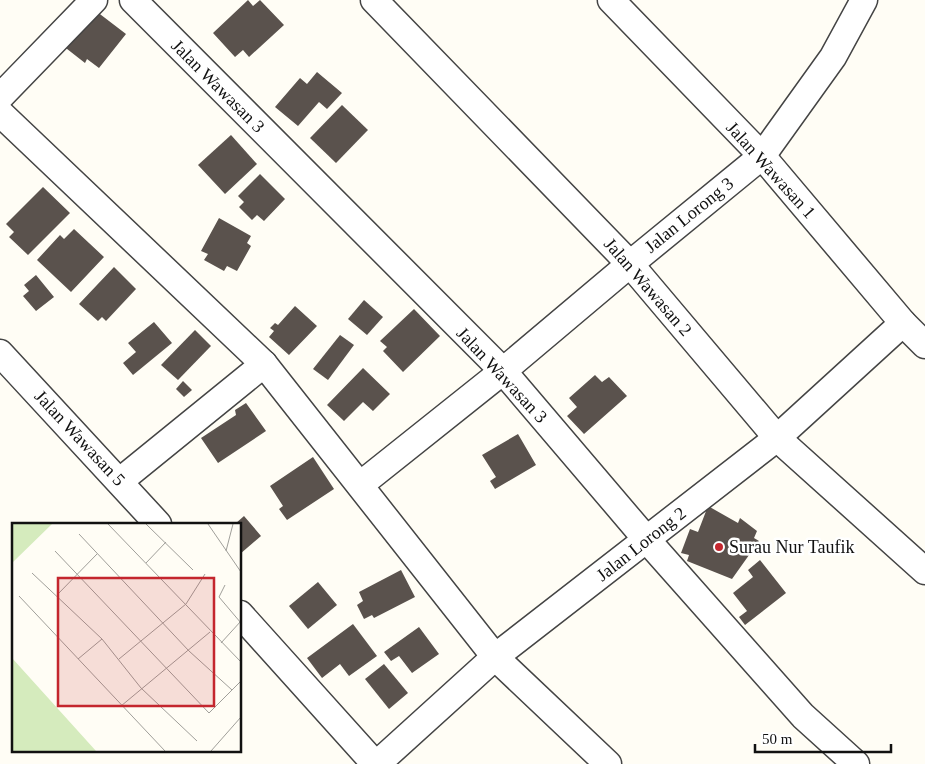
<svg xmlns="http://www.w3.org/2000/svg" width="925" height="764" viewBox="0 0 925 764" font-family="'Times New Roman',serif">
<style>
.building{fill:#5a524d}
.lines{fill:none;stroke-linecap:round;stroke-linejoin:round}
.minor-casing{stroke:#444;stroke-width:29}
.minor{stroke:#fff;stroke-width:26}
.poi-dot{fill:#c4262e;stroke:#fff;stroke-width:2}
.labels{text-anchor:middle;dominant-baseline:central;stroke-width:5;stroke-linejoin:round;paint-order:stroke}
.street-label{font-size:18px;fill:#111;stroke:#fff}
.poi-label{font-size:18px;fill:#111;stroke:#fff;text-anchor:start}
.inset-road{fill:none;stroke:#a09f9a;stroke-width:1}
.view{fill:#c4262e;fill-opacity:0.15;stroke:#c4262e;stroke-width:2.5}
.inset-edge{fill:none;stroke:#111;stroke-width:2.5}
</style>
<rect width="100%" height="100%" fill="#fffdf5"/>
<g class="building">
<path d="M248,0L253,6L260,0L284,25L249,57L243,50L235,57L213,33Z"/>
<path d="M92,8L126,34L99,68L87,59L85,63L62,45Z"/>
<path d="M317,72L342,93L327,109L319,102L298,126L275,107L300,78L307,84Z"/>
<path d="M342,105L368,130L336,163L310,138Z"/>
<path d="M231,135L257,164L225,194L198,165Z"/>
<path d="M260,174L285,199L264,221L257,215L252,220L239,207L244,202L238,196Z"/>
<path d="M43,187L70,213L28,255L9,237L14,232L6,224Z"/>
<path d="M219,218L251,236L247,243L251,246L237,271L227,266L224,271L204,260L208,254L201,251Z"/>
<path d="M74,229L104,257L71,292L37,260L60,235L64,239Z"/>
<path d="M114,267L136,289L106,321L102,317L98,321L79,304Z"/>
<path d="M36,275L54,297L36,311L23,296L29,291L24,285Z"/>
<path d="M364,300L383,317L367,335L348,319Z"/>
<path d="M295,306L317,326L289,355L269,337L274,331L270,328L275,323L278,325Z"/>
<path d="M414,309L440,336L403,372L383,351L387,347L380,341Z"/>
<path d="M154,322L172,343L133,375L123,363L136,352L128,343Z"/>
<path d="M195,330L211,346L178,380L161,365Z"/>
<path d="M340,335L354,345L328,380L313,369Z"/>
<path d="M363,368L390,394L373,411L363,402L344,421L327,405Z"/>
<path d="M595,375L602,382L609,377L627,396L584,434L567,416L577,407L569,398Z"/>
<path d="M183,381L192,390L184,397L176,389Z"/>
<path d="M246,403L266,431L218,463L201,438L236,415L235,410Z"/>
<path d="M518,434L536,465L495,489L490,481L496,477L482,455Z"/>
<path d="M313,457L334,489L287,520L279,509L283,506L270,486Z"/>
<path d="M708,506L738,523L740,518L757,531L754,538L759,541L732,579L687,561L689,555L681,553L690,529L698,532Z"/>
<path d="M244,516L261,536L240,554V524H235Z"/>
<path d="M760,560L786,593L745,625L739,617L747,611L733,593L753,577L748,570Z"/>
<path d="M401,570L415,597L374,618L372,615L364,619L357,605L363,601L359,592Z"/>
<path d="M318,582L337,605L308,629L289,606Z"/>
<path d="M353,624L377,656L349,676L340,664L322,678L307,658Z"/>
<path d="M419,627L439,654L412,673L399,656L391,661L384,652Z"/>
<path d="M384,664L408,693L389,709L365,679Z"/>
</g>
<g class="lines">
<g class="minor-casing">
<g id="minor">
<path d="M133,0L503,371L647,540L803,716L856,764"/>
<path d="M374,0L630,264L777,438L925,571"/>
<path d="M611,0L762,156L903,323L925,345"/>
<path d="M0,97L94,0"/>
<path d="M0,113L264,364L495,657L608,764"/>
<path d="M0,353L158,524"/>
<path d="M120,481L264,364"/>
<path d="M360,485L503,371L630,264L762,156L833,57L864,0"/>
<path d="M240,614L375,764"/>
<path d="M377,764L495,657L777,438L903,323"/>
</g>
</g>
<use href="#minor" class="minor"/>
</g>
<circle class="poi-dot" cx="719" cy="547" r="5"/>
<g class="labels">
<g class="street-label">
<text transform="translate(218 86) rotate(45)">Jalan Wawasan 3</text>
<text transform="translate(771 170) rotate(48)">Jalan Wawasan 1</text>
<text transform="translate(689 215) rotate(-39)">Jalan Lorong 3</text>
<text transform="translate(648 287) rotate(49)">Jalan Wawasan 2</text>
<text transform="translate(502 375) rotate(47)">Jalan Wawasan 3</text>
<text transform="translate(80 438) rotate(47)">Jalan Wawasan 5</text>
<text transform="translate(641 544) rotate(-38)">Jalan Lorong 2</text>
</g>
<g class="poi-label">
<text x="729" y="547">Surau Nur Taufik</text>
</g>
</g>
<g transform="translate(12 523)">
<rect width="229" height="229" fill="#fffdf5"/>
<path d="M0,1H40L0,40ZM0,135L84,228H0Z" fill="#d5ebbd"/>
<path class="inset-road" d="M96,1L229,139M134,1L181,47M196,1L229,49M67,11L177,128L220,167M43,28L197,190L229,158M214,28L221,1M134,40L154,19M20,50L90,116L129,165L185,218M213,62L207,74L229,100M45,72L85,31M7,73L153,228M209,120L229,98M66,136L90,116M107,136L174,81L193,51M109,183L198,109M199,228L229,194"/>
<path class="view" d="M46,55H202V183H46Z"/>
<rect width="229" height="229" class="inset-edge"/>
</g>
<path d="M755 744v8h136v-8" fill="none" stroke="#111111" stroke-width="2.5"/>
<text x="762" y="744" font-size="15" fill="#111111" stroke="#ffffff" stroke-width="4" paint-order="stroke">50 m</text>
</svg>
